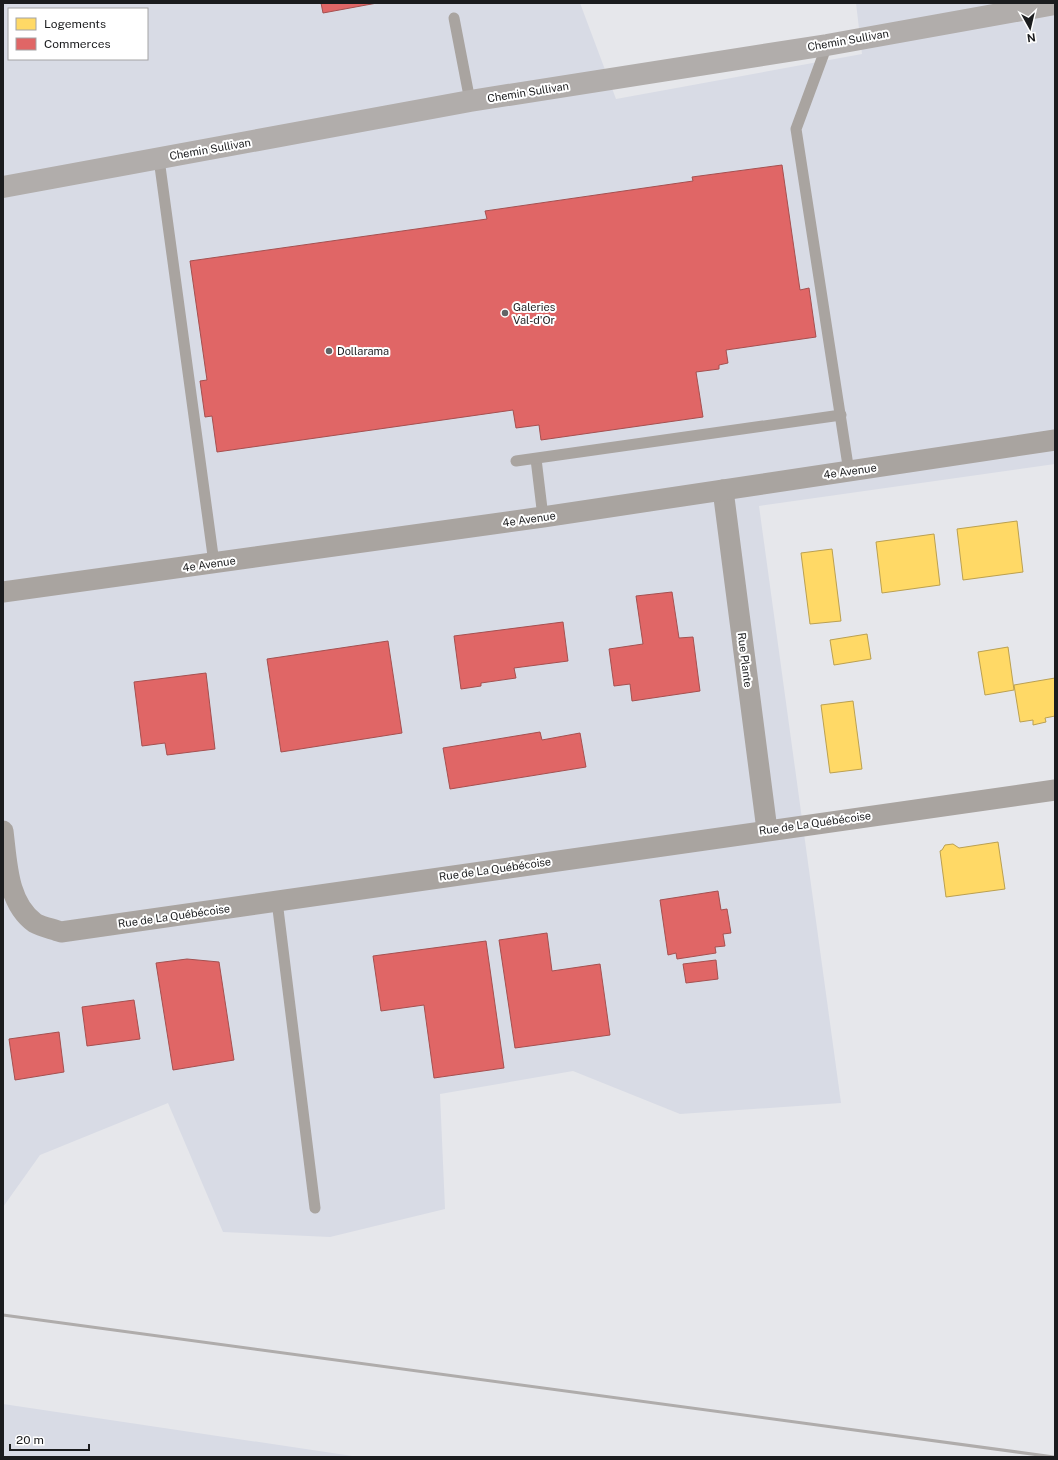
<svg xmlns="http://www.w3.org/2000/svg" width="1058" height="1460" viewBox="0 0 1058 1460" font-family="'Public Sans',sans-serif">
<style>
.built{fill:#d8dbe5;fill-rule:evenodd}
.homes{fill:#ffd966;stroke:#bba050}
.shops{fill:#e06666;stroke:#a55050}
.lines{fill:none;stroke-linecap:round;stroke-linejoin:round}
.lane{stroke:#a9a4a0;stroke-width:11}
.street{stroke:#a9a4a0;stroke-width:21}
.secondary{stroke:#b1adab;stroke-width:22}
.rail{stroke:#afacab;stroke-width:3}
.poi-dot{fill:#626366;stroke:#fff;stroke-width:1.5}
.labels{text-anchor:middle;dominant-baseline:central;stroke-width:4;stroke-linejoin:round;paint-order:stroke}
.street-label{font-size:11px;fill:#1b1c1e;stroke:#fff}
.poi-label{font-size:11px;fill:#1b1c1e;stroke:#fff;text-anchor:start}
</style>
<rect width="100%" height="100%" fill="#e6e7eb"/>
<g class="built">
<path d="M3,3H580L616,99L862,54L856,3H1055V464L759,506L841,1103L680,1114L573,1071L440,1094L445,1209L330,1237L223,1232L168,1103L40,1155L3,1207ZM9,9H147V59H9Z"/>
<path d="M3,1404L359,1457H3Z"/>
</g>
<g class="homes">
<path d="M1017,521L1023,572L963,580L957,529Z"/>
<path d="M934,534L940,585L882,593L876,542Z"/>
<path d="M832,549L841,621L810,624L801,553Z"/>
<path d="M867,634L871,659L834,665L830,640Z"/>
<path d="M1008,647L1014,690L985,695L978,652Z"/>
<path d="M1055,678V716L1045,718L1046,722L1033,725V720L1020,722L1014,685Z"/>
<path d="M853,701L862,769L830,773L821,705Z"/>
<path d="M998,842L1005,889L946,897L940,851L942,850L945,845L953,844L959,848Z"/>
</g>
<g class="shops">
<path d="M321,3H377L323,13Z"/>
<path d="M782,165L800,290L809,288L816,337L726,350L728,363L719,365V369L696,372L703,417L541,440L539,425L516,428L513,410L217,452L212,416L205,417L200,381L207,380L190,261L487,219L485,211L693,181L692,177Z"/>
<path d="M672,592L679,638L693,637L700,691L632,701L630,684L614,686L609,649L643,644L636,596Z"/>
<path d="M563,622L568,661L514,668L516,678L481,683V686L461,689L454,636Z"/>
<path d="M388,641L402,733L281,752L267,659Z"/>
<path d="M206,673L215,749L167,755L165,743L142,746L134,682Z"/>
<path d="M540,732L542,740L580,733L586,767L450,789L443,748Z"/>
<path d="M718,891L721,910L727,909L731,933L723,934L725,946L715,947L716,953L677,959L676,953L668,955L660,900Z"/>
<path d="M547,933L552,971L600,964L610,1035L515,1048L499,940Z"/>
<path d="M486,941L504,1068L434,1078L424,1005L381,1011L373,956Z"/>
<path d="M187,959L219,962L234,1060L173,1070L156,963Z"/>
<path d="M716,960L718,979L686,983L683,964Z"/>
<path d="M134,1000L140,1039L87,1046L82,1007Z"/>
<path d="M59,1032L64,1072L15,1080L9,1039Z"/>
</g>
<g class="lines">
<g class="lane">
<path d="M454,18L470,101"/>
<path d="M827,45L796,129L849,472"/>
<path d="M159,159L214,563"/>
<path d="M536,459L543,517"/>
<path d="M516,461L841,415"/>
<path d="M277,901L315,1208"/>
</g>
<g class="street">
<path d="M723,490L767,830"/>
<path d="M3,592L543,517L1055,440"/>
<path d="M3,831C7,862 7,903 35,923C42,927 53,929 61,932L1055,790"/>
</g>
<path class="secondary" d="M3,187L470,101L827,45L1055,4"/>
<path class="rail" d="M3,1315L1054,1457"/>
</g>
<g class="poi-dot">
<circle cx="505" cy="313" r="4"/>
<circle cx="329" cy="351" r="4"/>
</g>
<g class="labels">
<g class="street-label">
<text transform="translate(848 40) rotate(-10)">Chemin Sullivan</text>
<text transform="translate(528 92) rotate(-9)">Chemin Sullivan</text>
<text transform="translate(210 149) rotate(-10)">Chemin Sullivan</text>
<text transform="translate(850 471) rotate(-8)">4e Avenue</text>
<text transform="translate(529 519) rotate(-8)">4e Avenue</text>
<text transform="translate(209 564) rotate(-8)">4e Avenue</text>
<text transform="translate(745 660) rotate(83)">Rue Plante</text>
<text transform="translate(815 823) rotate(-8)">Rue de La Québécoise</text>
<text transform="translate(495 869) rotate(-8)">Rue de La Québécoise</text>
<text transform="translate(174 916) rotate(-8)">Rue de La Québécoise</text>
</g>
<g class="poi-label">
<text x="513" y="307">Galeries<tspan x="513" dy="13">Val-d'Or</tspan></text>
<text x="337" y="351">Dollarama</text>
</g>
</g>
<rect width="1058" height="1460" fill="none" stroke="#1b1c1e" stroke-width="8"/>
<rect x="8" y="8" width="140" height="52" fill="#ffffff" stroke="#a4a4a5"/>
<rect x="16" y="18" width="20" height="12" fill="#ffd966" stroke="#a4a4a5"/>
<text x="44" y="28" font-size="12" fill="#1b1c1e">Logements</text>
<rect x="16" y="38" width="20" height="12" fill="#e06666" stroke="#a4a4a5"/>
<text x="44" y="48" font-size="12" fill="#1b1c1e">Commerces</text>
<g transform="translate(1030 28) rotate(172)" stroke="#ffffff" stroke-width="3" paint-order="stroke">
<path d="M0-3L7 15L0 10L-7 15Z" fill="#1b1c1e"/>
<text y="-6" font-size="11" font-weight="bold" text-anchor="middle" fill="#1b1c1e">N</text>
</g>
<path d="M10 1444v6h79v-6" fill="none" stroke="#1b1c1e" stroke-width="2"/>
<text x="16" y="1444" font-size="12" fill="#1b1c1e" stroke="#ffffff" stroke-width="3" paint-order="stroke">20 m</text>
</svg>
